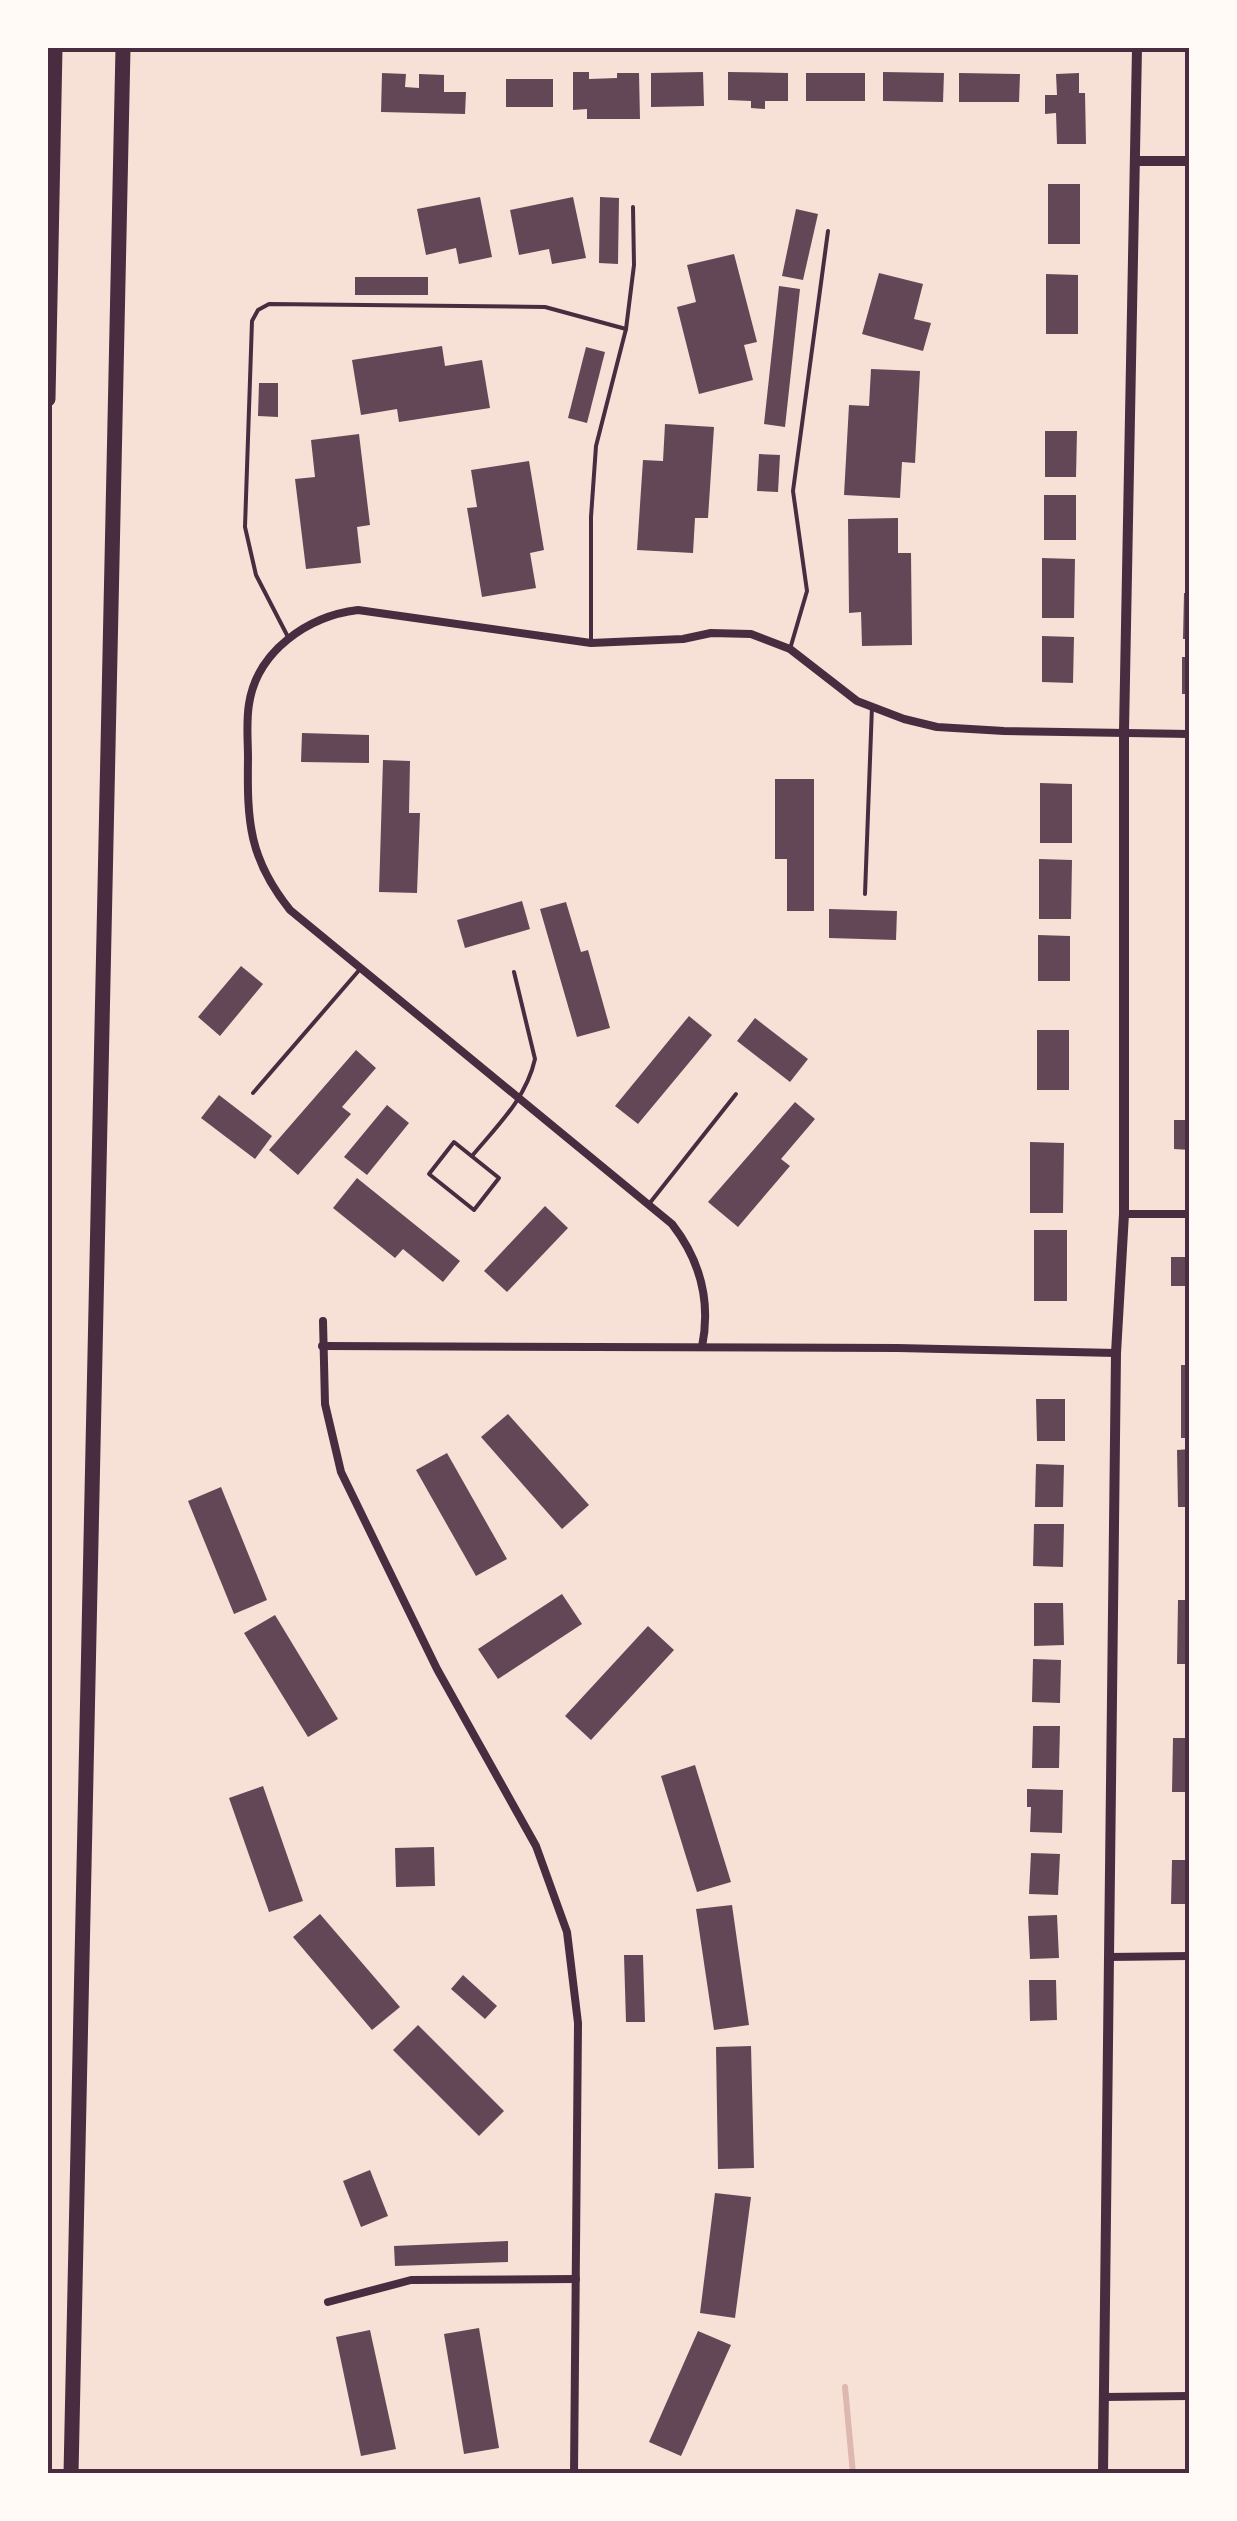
<svg xmlns="http://www.w3.org/2000/svg" width="1237" height="2521" viewBox="0 0 1237 2521" font-family="'Source Sans 3',sans-serif">
<style>
.lines{fill:none;stroke-linecap:round;stroke-linejoin:round}
.stream{stroke:#dcb8b0;stroke-width:6}
.building{fill:#644757}
.service{stroke:#4a2c40;stroke-width:4}
.minor{stroke:#4a2c40;stroke-width:8}
.tertiary{stroke:#4a2c40;stroke-width:10}
.motorway{stroke:#4a2c40;stroke-width:15}
.neatline{fill:none;stroke:#4a2c40;stroke-width:4}
</style>
<rect width="100%" height="100%" fill="#f7e1d7"/>
<g class="lines">
<path class="stream" d="M845,2387L853,2474"/>
</g>
<g class="building">
<path d="M573,72H589V79L617,78V73H639L640,119H587V109L573,110Z"/>
<path d="M703,72L704,106L651,107V73Z"/>
<path d="M728,72L788,73V101H765V109L751,108V101L728,100Z"/>
<path d="M883,72L944,73L943,102L883,101Z"/>
<path d="M382,73L406,74L405,87L419,88V74L444,75V92H466L465,114L381,112Z"/>
<rect x="806" y="73" width="59" height="28"/>
<path d="M959,73L1020,74L1019,102H959Z"/>
<path d="M1079,73V93H1085L1086,144H1057L1056,113L1045,114V95H1057L1056,74Z"/>
<rect x="506" y="79" width="47" height="28"/>
<rect x="1048" y="184" width="32" height="60"/>
<path d="M480,197L492,257L459,264L456,248L426,255L417,209Z"/>
<path d="M573,197L586,258L552,264L549,249L519,255L510,210Z"/>
<path d="M600,197L619,198L618,264L599,263Z"/>
<path d="M796,209L818,214L803,280L782,276Z"/>
<path d="M734,254L757,342L744,345L753,380L699,394L677,307L696,302L687,265Z"/>
<path d="M879,273L923,284L914,319L931,323L923,351L862,334Z"/>
<path d="M1046,274L1078,275V334H1046Z"/>
<rect x="355" y="277" width="73" height="18"/>
<path d="M779,286L800,289L785,427L764,424Z"/>
<path d="M442,346L445,366L482,360L490,408L399,422L397,409L361,415L352,360Z"/>
<path d="M586,347L605,352L587,423L568,418Z"/>
<path d="M871,369L920,371L915,463L902,462L900,498L844,495L849,405L869,406Z"/>
<path d="M259,383H278V417L258,416Z"/>
<path d="M665,424L714,427L708,518H695L693,553L637,550L643,460L663,461Z"/>
<path d="M1045,431H1077L1076,477H1045Z"/>
<path d="M359,434L370,525L357,527L361,563L306,569L295,479L315,477L311,440Z"/>
<path d="M759,454L780,455L778,492L757,491Z"/>
<path d="M529,461L544,550L530,553L536,588L482,597L467,508L477,507L471,470Z"/>
<rect x="1044" y="495" width="32" height="45"/>
<path d="M898,518V553H911L912,645L862,646L861,612L849,613L848,519Z"/>
<path d="M1042,558L1075,559L1074,618H1042Z"/>
<path d="M1184,593H1190V639H1183Z"/>
<path d="M1042,636L1074,637L1073,683L1042,682Z"/>
<rect x="1182" y="657" width="8" height="37"/>
<path d="M302,733L369,735V763L301,762Z"/>
<path d="M383,760L410,761L409,813H420L417,893L379,892Z"/>
<path d="M775,779H814V911H787V859H775Z"/>
<path d="M1040,783L1072,784V843H1040Z"/>
<path d="M1039,859L1072,860L1071,919H1039Z"/>
<path d="M522,901L530,929L465,948L457,920Z"/>
<path d="M566,902L581,952L588,950L610,1028L577,1037L540,909Z"/>
<path d="M829,909L897,911L896,940L829,938Z"/>
<path d="M1038,935L1070,936V981H1038Z"/>
<path d="M241,966L263,984L220,1036L198,1017Z"/>
<path d="M689,1016L712,1035L638,1124L615,1106Z"/>
<path d="M755,1018L808,1059L790,1082L737,1041Z"/>
<rect x="1037" y="1030" width="32" height="60"/>
<path d="M356,1050L376,1068L342,1107L351,1114L298,1175L269,1150Z"/>
<path d="M219,1095L272,1136L255,1159L201,1118Z"/>
<path d="M795,1102L815,1119L781,1159L790,1166L738,1227L708,1202Z"/>
<path d="M387,1105L409,1123L367,1175L344,1157Z"/>
<path d="M1174,1120H1190V1150L1174,1149Z"/>
<path d="M1030,1142L1064,1143L1063,1213H1030Z"/>
<path d="M357,1178L460,1261L443,1282L403,1249L395,1258L333,1208Z"/>
<path d="M545,1206L568,1228L507,1292L484,1271Z"/>
<rect x="1034" y="1230" width="33" height="71"/>
<rect x="1171" y="1257" width="19" height="29"/>
<rect x="1181" y="1365" width="9" height="73"/>
<path d="M1036,1399H1065V1441H1037Z"/>
<path d="M508,1414L589,1505L562,1529L481,1437Z"/>
<path d="M1190,1449V1507H1178L1177,1450Z"/>
<path d="M447,1453L507,1559L476,1576L416,1470Z"/>
<path d="M1036,1464L1064,1465L1063,1507H1035Z"/>
<path d="M221,1487L267,1600L234,1614L188,1501Z"/>
<path d="M1034,1524H1064L1063,1567L1033,1566Z"/>
<path d="M562,1594L582,1624L498,1679L478,1649Z"/>
<path d="M1178,1600H1190V1664H1177Z"/>
<path d="M1034,1603H1063L1064,1645L1034,1646Z"/>
<path d="M275,1615L338,1719L308,1737L244,1633Z"/>
<path d="M648,1626L674,1650L591,1740L565,1716Z"/>
<path d="M1033,1659L1061,1660L1060,1703L1032,1702Z"/>
<path d="M1033,1726H1060L1059,1768H1032Z"/>
<path d="M1173,1738H1190V1792H1172Z"/>
<path d="M695,1765L731,1882L697,1892L661,1776Z"/>
<path d="M263,1786L303,1901L269,1912L229,1798Z"/>
<path d="M1027,1789L1063,1790L1062,1833L1030,1832L1031,1807H1027Z"/>
<path d="M434,1847L435,1886L396,1887L395,1848Z"/>
<path d="M1031,1853L1060,1854L1058,1895L1029,1894Z"/>
<path d="M1172,1860H1190V1904H1171Z"/>
<path d="M732,1905L749,2025L714,2030L696,1909Z"/>
<path d="M320,1914L400,2007L372,2030L293,1937Z"/>
<path d="M1057,1915L1059,1958L1030,1959L1028,1916Z"/>
<path d="M624,1955H643L645,2022H626Z"/>
<path d="M463,1975L497,2006L485,2019L451,1989Z"/>
<path d="M1029,1980H1056L1057,2020L1030,2021Z"/>
<path d="M418,2025L504,2111L479,2136L393,2050Z"/>
<path d="M751,2046L754,2168L718,2169L716,2047Z"/>
<path d="M370,2170L388,2216L361,2227L343,2181Z"/>
<path d="M715,2193L751,2197L735,2318L700,2313Z"/>
<path d="M508,2241V2262L395,2266L394,2246Z"/>
<path d="M479,2328L499,2448L464,2454L444,2334Z"/>
<path d="M370,2330L396,2449L361,2456L336,2337Z"/>
<path d="M698,2331L731,2345L681,2456L649,2442Z"/>
</g>
<g class="lines">
<g class="service">
<path d="M288,637L256,575L245,527L252,321L258,310L269,304L545,307L626,329"/>
<path d="M591,643V517L596,446L626,329L634,265L633,207"/>
<path d="M790,649L807,591L793,491L828,231"/>
<path d="M865,894L872,706"/>
<path d="M253,1093L361,968"/>
<path d="M454,1142L499,1178L474,1210L429,1174Z"/>
<path d="M472,1156C497,1126 526,1099 535,1059L514,972"/>
<path d="M649,1204L736,1094"/>
</g>
<g class="minor">
<path d="M1124,1214H1190"/>
<path d="M323,1321L325,1404L341,1472L437,1669L536,1846L567,1932L578,2023L574,2474"/>
<path d="M322,1346L898,1348L1116,1353"/>
<path d="M702,1347C711,1302 700,1260 672,1224L290,910C249,859 247,822 248,758C248,741 246,722 249,704C257,651 308,616 358,610L591,643L683,639L711,633L751,634L790,649L857,701L904,719L937,727L1004,731L1190,734"/>
<path d="M1109,1957L1190,1956"/>
<path d="M328,2302L411,2280L576,2279"/>
<path d="M1104,2397L1190,2396"/>
</g>
<g class="tertiary">
<path d="M1137,161H1190"/>
<path d="M1103,2474L1116,1353L1124,1214V731L1137,48"/>
</g>
<g class="motorway">
<path d="M48,399L55,48"/>
<path d="M71,2474L123,48"/>
</g>
</g>
<rect width="1237" height="2521" fill="none" stroke="#fffaf5" stroke-width="100"/>
<rect x="50" y="50" width="1137" height="2421" class="neatline"/>
</svg>
